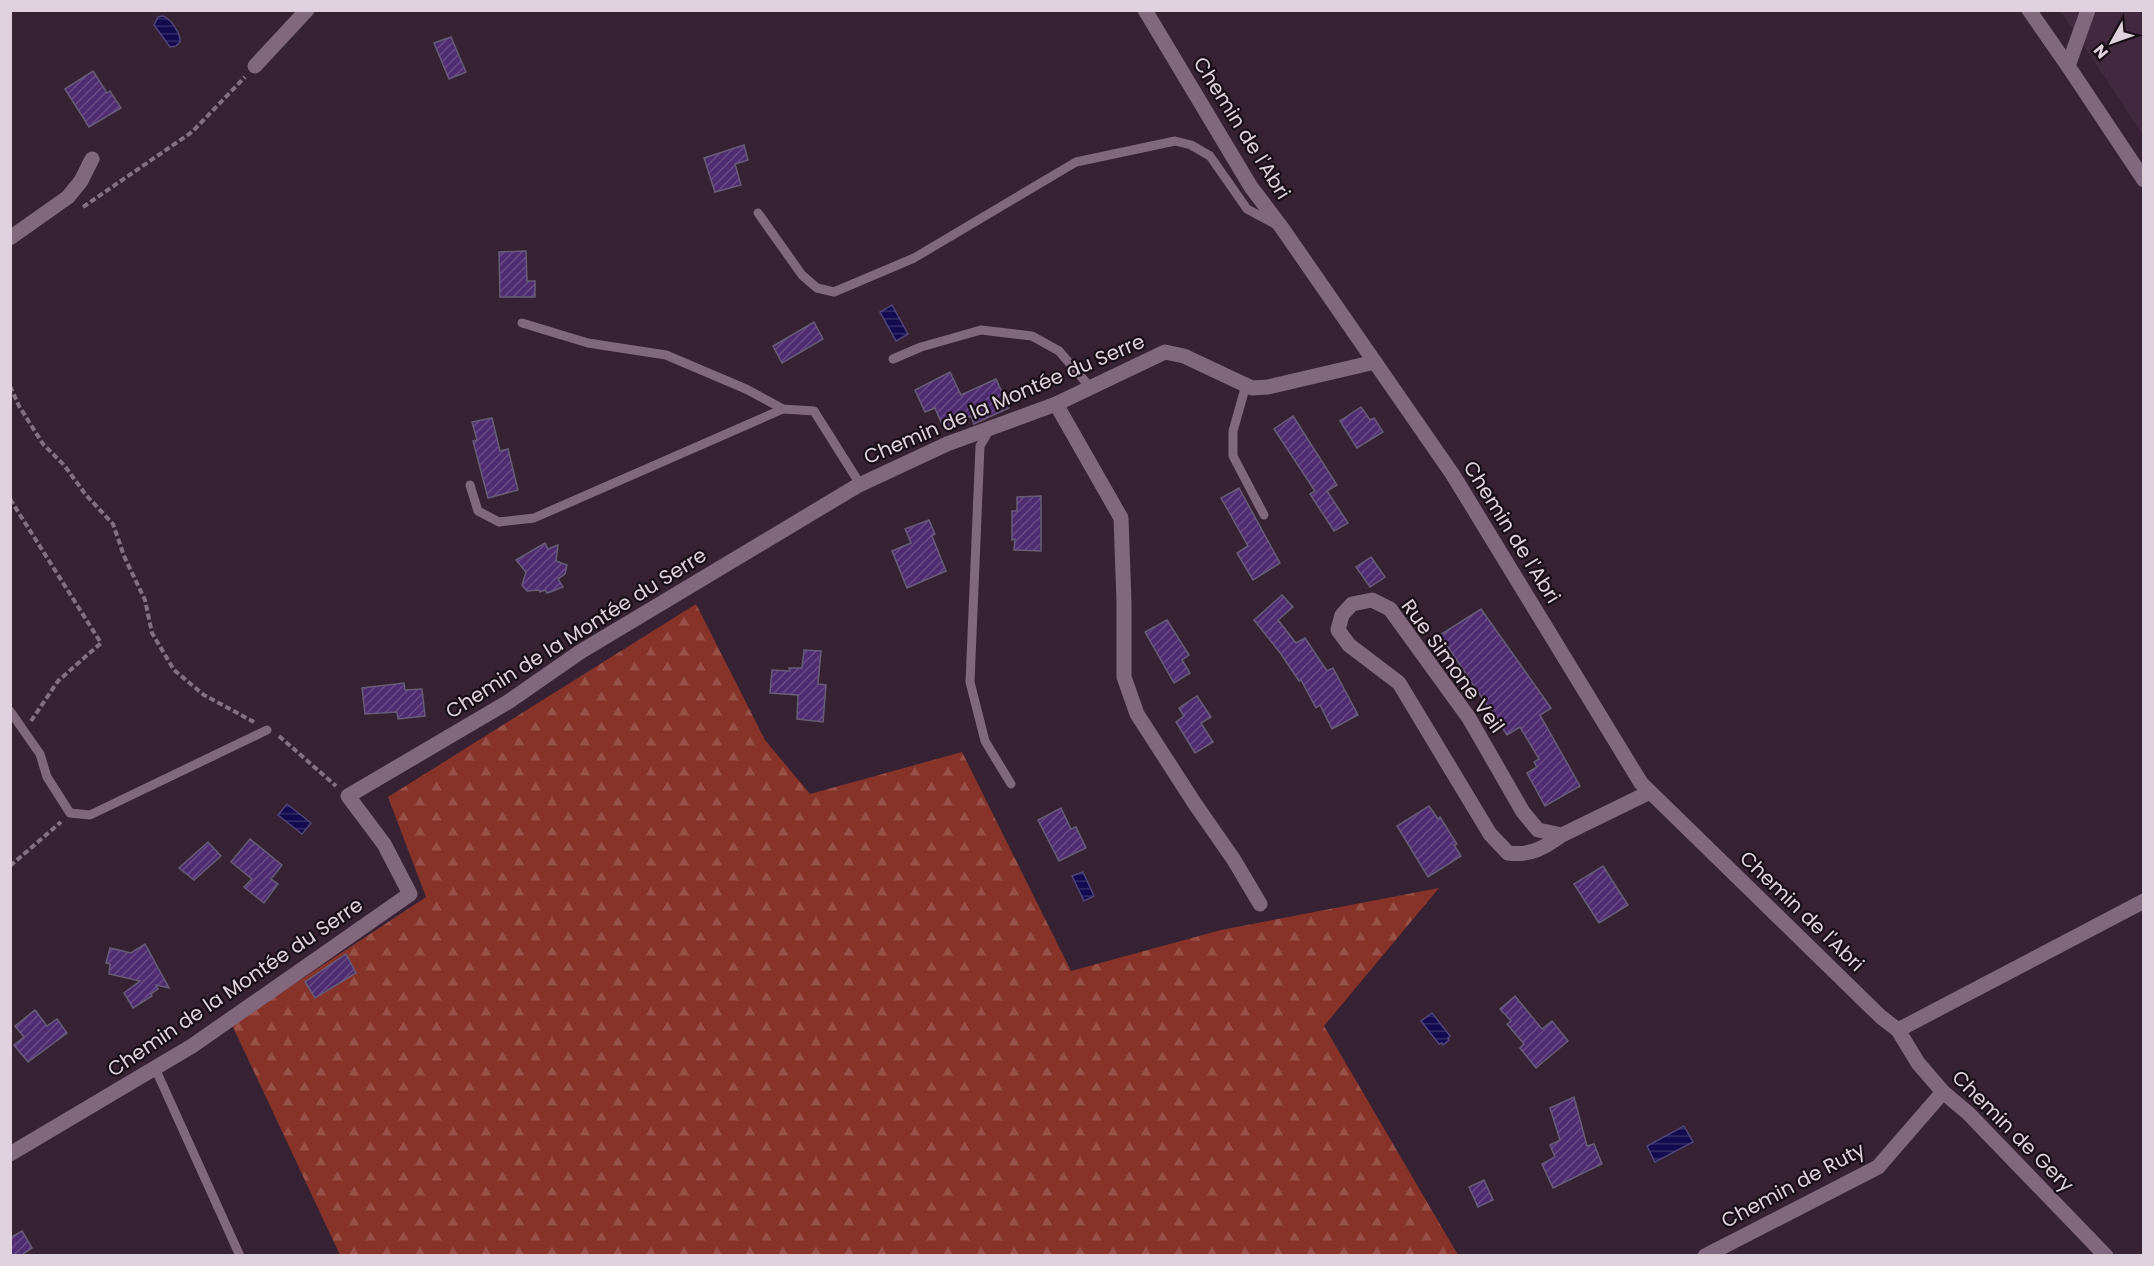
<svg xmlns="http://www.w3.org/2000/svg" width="2154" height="1266" viewBox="0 0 2154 1266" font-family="Poppins,sans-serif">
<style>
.built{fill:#43293f}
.forest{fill:url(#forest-firs)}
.water{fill:url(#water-rules);stroke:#50467a;stroke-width:1.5}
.building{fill:url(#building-hatch);stroke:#685d77;stroke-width:1.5}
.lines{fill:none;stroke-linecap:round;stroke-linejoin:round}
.path{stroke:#82717f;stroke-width:4;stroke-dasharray:6 3;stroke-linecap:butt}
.service{stroke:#81687c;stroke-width:9}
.minor{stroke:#81687c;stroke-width:15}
.secondary{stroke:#81687c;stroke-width:15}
.labels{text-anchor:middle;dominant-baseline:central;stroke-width:4.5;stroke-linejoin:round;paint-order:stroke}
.street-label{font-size:20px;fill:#e0d2dd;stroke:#180f16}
</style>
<defs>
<pattern id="forest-firs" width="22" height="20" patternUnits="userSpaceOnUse" patternTransform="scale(1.5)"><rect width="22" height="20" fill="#87332a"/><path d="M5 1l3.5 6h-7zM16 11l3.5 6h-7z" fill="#985048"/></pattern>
<pattern id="water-rules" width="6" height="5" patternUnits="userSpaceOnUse" patternTransform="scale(1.5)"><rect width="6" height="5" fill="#130a4f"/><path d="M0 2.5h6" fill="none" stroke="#352d68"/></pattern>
<pattern id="building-hatch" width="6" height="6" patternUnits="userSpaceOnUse" patternTransform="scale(1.5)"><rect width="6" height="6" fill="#502d72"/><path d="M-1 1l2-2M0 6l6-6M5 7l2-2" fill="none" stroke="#694b86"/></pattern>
</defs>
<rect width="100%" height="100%" fill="#362233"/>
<path class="built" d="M2061,11H2143V135Z"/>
<path class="forest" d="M696,604L765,740L810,794L962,752L1071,971L1221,930L1439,888L1324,1026L1458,1255H340L232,1025L426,897L388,797Z"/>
<g class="water">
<path d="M163,16C171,19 181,34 180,42L176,46L170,47L154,25L158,17Z"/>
<path d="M892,305L908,334L896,341L880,312Z"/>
<path d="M287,804L311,823L302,834L278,815Z"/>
<path d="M1083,872L1094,896L1084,901L1072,876Z"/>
<path d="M1432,1013L1450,1036L1448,1038L1449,1040L1443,1045L1442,1043L1439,1044L1421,1021Z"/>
<path d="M1684,1126L1693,1142L1655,1162L1647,1146Z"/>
</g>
<g class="building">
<path d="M451,37L466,72L449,79L434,43Z"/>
<path d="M93,71L107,93L110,91L121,108L89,127L65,89Z"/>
<path d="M744,145L748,160L735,164L741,185L715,192L704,158Z"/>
<path d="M526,251L527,281H535V297H500L499,252Z"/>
<path d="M814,322L823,339L782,363L773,346Z"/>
<path d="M950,372L961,395L996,379L1009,408L974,424L971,416L944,429L935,408L925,412L915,390Z"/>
<path d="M1361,407L1370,420L1374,418L1383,432L1357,448L1340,421Z"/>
<path d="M1293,416L1337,485L1327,491L1348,523L1334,531L1310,494L1315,491L1274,429Z"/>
<path d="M492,418L500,451L508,449L518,490L488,498L473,441L477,440L472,422Z"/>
<path d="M1239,488L1280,563L1253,580L1237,553L1248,546L1221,498Z"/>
<path d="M1041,496V551L1014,550L1015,539L1012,540V511H1017V497Z"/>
<path d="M929,520L935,534L932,536L946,571L907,588L892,551L911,543L905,529Z"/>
<path d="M545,543L548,549L558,545L556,561L567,565L565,574L558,579L563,587L547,593L545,590L540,592L539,590L527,591L522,585L526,572L516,560Z"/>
<path d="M1371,557L1385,577L1370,587L1356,567Z"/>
<path d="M1282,595L1293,607L1278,620L1296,643L1305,638L1327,671L1333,668L1358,715L1332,729L1320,705L1316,708L1301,680L1299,681L1281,654L1254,620Z"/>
<path d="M1481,609L1551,708L1540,715L1580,786L1545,806L1527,773L1537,767L1534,762L1539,759L1520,727L1507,735L1440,635Z"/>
<path d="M1167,620L1189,655L1182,660L1190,673L1174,683L1145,632Z"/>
<path d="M804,650L821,651L818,684L826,685L823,722L797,719L798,695L770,693L772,670L790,671L789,668H802Z"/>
<path d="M404,683L405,690L422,689L425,716L398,719L397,712L365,714L362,688Z"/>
<path d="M1197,696L1211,717L1201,723L1213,742L1195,753L1176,722L1184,716L1179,708Z"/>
<path d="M1429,806L1438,819L1440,817L1457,844L1454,845L1461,856L1428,877L1397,826Z"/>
<path d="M1061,808L1071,829L1076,827L1086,848L1059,861L1038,820Z"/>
<path d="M250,839L282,865L271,879L278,884L264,903L244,887L252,879L231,862Z"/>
<path d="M208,842L221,856L194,880L179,868Z"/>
<path d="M1603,866L1628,905L1599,923L1574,884Z"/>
<path d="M145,944L169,988L156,985L158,989L151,994L152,996L133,1008L124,993L140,981L109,974L110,964L106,963L110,948L131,953Z"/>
<path d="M346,954L356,973L315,998L305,982Z"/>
<path d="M1515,996L1542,1029L1552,1021L1568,1041L1536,1068L1520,1048L1524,1044L1507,1024L1511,1021L1500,1009Z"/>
<path d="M35,1010L47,1026L57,1019L67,1033L28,1062L14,1045L24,1037L15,1026Z"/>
<path d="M1574,1097L1587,1146L1594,1144L1602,1164L1553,1188L1542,1164L1555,1157L1550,1145L1560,1140L1550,1108Z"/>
<path d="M1484,1180L1493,1200L1478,1207L1469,1187Z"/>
<path d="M22,1231L32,1248L20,1256H10V1238Z"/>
</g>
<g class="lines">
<g class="path">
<path d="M83,207L192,132L245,77"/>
<path d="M10,386L19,406L43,444L64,465L86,495L113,524L124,556L145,600L152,633L174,670L204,695L254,722"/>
<path d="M10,499L101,643L58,681L31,721"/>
<path d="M279,736L336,786"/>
<path d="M10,866L61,822"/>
</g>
<g class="service">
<path d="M758,213L802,275L817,288L834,292L914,258L1076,162L1175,141L1191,145L1210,156L1247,209L1275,224"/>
<path d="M522,323L588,343L666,355L746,389L783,409L814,411L860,484"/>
<path d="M893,359L921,347L981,330L1032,336L1059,351L1090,387"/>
<path d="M1246,385L1233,431V456L1264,515"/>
<path d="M990,429L980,446L970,682L985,741L1011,784"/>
<path d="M470,485L478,511L499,522L534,518L783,409"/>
<path d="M10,711L40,754L47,777L70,813L90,815L267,730"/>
<path d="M155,1068L240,1256"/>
</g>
<g class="minor">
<path d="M1145,10L1251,187L1282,228L1453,475L1641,783L1881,1017L1898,1030L1918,1063L1943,1092L1968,1113L2106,1256"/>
<path d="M255,66L307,10"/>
<path d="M2068,66L2088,10"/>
<path d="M10,238L68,197L81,181L92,159"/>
<path d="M1056,404L1121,518L1124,602V677L1137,714L1195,804L1234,860L1260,904"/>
<path d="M1562,835L1538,830L1523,812L1469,718L1390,609L1372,600L1352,604L1342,615L1338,630L1349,645L1399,683L1490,834L1508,853C1530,856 1544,848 1562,835L1650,792"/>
<path d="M1898,1030L2144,901"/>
<path d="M10,1154L192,1046L410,894L384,844L348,796L508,702L580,652L857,486L947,444L1056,404L1165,352L1184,356L1252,388L1268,387L1375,362"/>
<path d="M1705,1256L1878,1167L1943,1092"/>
</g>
<path class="secondary" d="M2029,10L2068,66L2144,180"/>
</g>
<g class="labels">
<g class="street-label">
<text transform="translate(1242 128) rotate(58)">Chemin de l'Abri</text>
<text transform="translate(1004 399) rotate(-23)">Chemin de la Montée du Serre</text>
<text transform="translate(1512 532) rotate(58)">Chemin de l'Abri</text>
<text transform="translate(576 633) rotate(-32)">Chemin de la Montée du Serre</text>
<text transform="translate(1453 666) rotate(54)">Rue Simone Veil</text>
<text transform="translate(1802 911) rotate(44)">Chemin de l'Abri</text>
<text transform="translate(235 987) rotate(-34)">Chemin de la Montée du Serre</text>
<text transform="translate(2013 1131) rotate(45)">Chemin de Gery</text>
<text transform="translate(1793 1185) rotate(-28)">Chemin de Ruty</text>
</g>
</g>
<rect width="2154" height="1266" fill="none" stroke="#e0d2dd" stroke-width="24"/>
<g transform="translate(2112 42) rotate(230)" stroke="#180f16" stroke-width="4.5" paint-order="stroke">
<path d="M0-4.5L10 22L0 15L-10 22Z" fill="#e0d2dd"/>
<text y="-9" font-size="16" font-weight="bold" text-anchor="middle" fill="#e0d2dd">N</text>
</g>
</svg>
